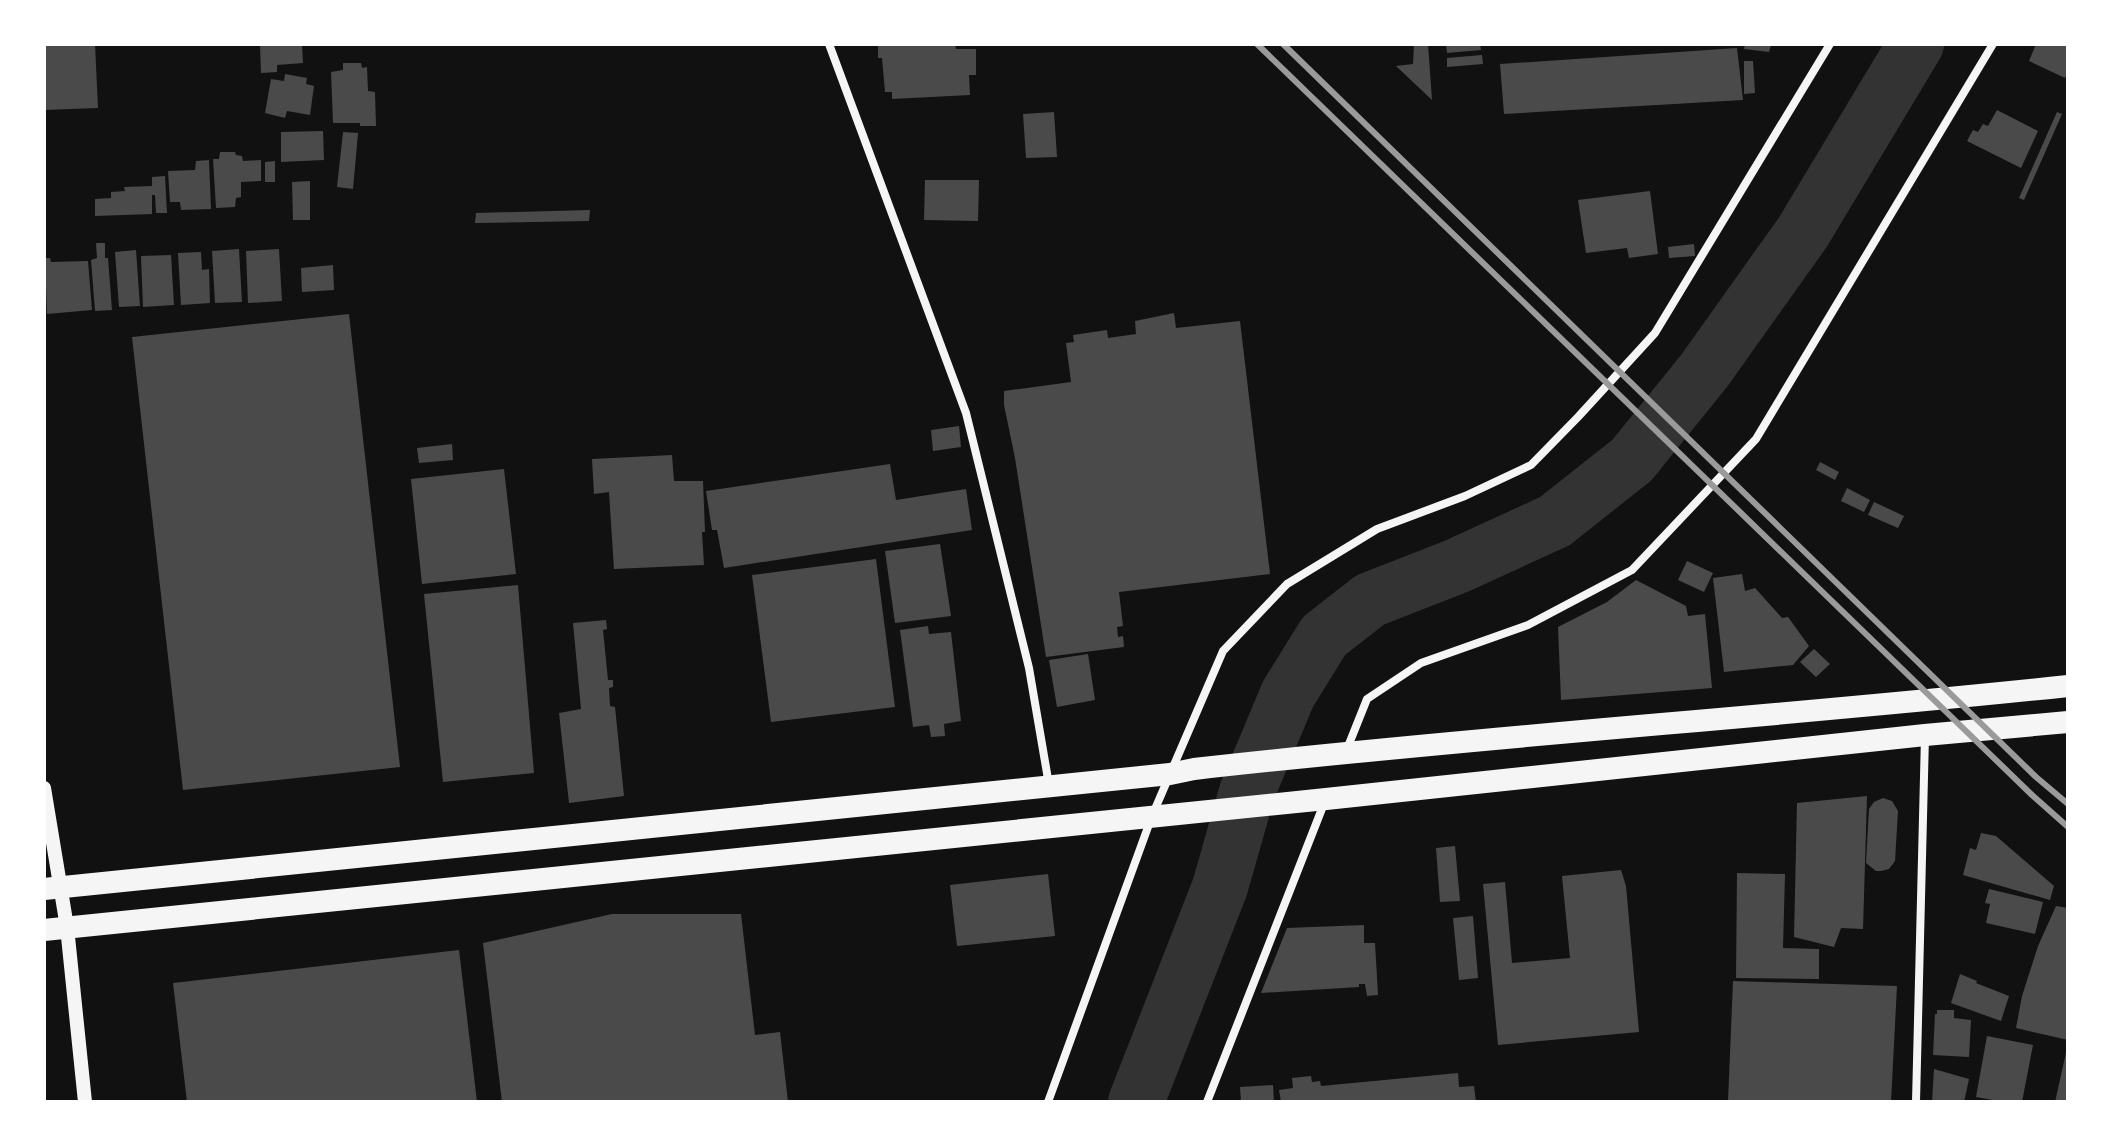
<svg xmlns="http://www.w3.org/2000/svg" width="2112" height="1146" viewBox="0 0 2112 1146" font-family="'PT Sans',sans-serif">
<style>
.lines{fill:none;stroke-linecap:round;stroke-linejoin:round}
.river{stroke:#333;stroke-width:56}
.building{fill:#4a4a4a}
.minor{stroke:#f5f5f5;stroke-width:8}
.tertiary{stroke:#f5f5f5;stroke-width:14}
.trunk{stroke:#f5f5f5;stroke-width:22}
.rail{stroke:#9a9a9a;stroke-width:6}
</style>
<rect width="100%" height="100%" fill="#111"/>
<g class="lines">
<path class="river" d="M1136,1102L1220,887L1247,792L1288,694L1324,636L1370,600L1457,566L1555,521L1632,460L1704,371L1803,232L1916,44"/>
</g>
<g class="building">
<path d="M44,44H95L98,108L44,110Z"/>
<path d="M260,44H302L303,63L277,65V72L261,73Z"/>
<path d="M878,44H955L956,49H976V75H969L970,95L892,99V92H885L882,58H878Z"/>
<path d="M1414,44H1428L1432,100L1396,66L1413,64Z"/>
<path d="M1446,44H1480L1481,50L1447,53Z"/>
<path d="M1745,44H1765L1771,45L1769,52L1744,49Z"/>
<path d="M2036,44H2068V72L2065,78L2029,61Z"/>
<path d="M1737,48L1743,100L1504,114L1500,64Z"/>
<path d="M1482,55L1483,64L1447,67V58Z"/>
<path d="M1744,61H1753L1755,93L1744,94Z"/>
<path d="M343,63H361L362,68L367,67L368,91L375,92L376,126H360V123H333L331,72L343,70Z"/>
<path d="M285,74L307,78L306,84L314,86L310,115L287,111L285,118L265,113L271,79L284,81Z"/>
<path d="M1997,110L2038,131L2021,168L1967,141L1973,130L1978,132L1983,124L1988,126Z"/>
<path d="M1054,112L1057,157L1026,158L1023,114Z"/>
<path d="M2057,112L2062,114L2024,200L2019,198Z"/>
<path d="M323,131L324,160L281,162V132Z"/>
<path d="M343,132L358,133L353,189L337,187Z"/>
<path d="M220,152H235L236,155L242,156L243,161L261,160V181L241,182V197L236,198L235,207L216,208L213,159H219Z"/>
<path d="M209,160L211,209L181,210L180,202H170L168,171L195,170L196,161Z"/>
<path d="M275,161V182H265V162Z"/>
<path d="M165,176L167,213H156L155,195H152V214L95,216V199L111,198V192L125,191L124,187L152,186V177Z"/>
<path d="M925,180H979L978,221L924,220Z"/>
<path d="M310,181V220H293L292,182Z"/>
<path d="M1650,191L1658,254L1629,258L1627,248L1586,253L1578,200Z"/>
<path d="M590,210L589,221L475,223L476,213Z"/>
<path d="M96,243H105V258H108L112,310L95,311L91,260L97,258Z"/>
<path d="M1694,244L1695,256L1669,258L1668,247Z"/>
<path d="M239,249L242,302L215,303L212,251Z"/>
<path d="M279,249L282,301L248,303L246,251Z"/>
<path d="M136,250L140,306L119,307L115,252Z"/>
<path d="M201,252L202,270L209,269L210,303L181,305L178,253Z"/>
<path d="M171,255L174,305L143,307L141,256Z"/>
<path d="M44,258H50L51,262L88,261L92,310L47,314L46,287H44Z"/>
<path d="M333,265L334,290L302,292L301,268Z"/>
<path d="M1174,313L1176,328L1240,321L1270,574L1119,592L1123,626L1117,627L1118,637L1123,636L1124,647L1046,657L1015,458L1004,405V391L1071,382L1066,343L1074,342L1073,335L1107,330L1108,338L1136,334L1135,321Z"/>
<path d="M349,314L400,767L183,790L132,337Z"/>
<path d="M959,426L961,447L933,451L931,430Z"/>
<path d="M452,444L453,460L419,463L417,448Z"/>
<path d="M672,455L674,481H703L705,532H702L704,565L614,569L609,492L594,494L592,459Z"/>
<path d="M1820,462L1839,472L1835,480L1816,470Z"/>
<path d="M890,464L896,500L966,489L972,530L724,568L717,530H712L706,491Z"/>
<path d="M504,469L516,574L422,584L411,479Z"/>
<path d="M1847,488L1870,500L1864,512L1841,501Z"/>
<path d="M1874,502L1904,516L1898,528L1868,515Z"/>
<path d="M940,544L951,616L895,623L885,551Z"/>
<path d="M876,559L895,707L771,722L752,575Z"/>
<path d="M1687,561L1713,573L1704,592L1678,580Z"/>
<path d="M1742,574L1745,591L1755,588L1782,618L1788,617L1809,646L1793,665L1724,672L1713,578Z"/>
<path d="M1636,580L1686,606L1688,616L1705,614L1712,688L1561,700L1558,627L1607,602Z"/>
<path d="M518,585L534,773L443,782L424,594Z"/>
<path d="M606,620L607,629L603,630L608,680H613V687L609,688L610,706L615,707L624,796L569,803L559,713L581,709L573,623Z"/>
<path d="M928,626L929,634L951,632L961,721L944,724L945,736L931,737L929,725L913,727L900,630Z"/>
<path d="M1814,649L1830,664L1816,677L1800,662Z"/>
<path d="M1088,654L1095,700L1057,707L1049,660Z"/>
<path d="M1867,796L1863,929L1841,928L1834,947L1794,937L1797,803Z"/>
<path d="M1883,798L1892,801L1898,811L1895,861L1889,869L1881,871H1876L1866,863L1869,809L1874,802Z"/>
<path d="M1981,833L1996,836L2054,886L2050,900L1963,875L1970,848L1976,850Z"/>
<path d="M1455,846L1460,901L1440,902L1436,848Z"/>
<path d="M1621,870L1626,886L1639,1032L1498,1045L1483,884L1505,882L1512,963L1570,958L1562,876Z"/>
<path d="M1737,873L1785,874L1783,948L1819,949V979L1736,978Z"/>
<path d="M1048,874L1055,936L957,946L950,885Z"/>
<path d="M1989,889L2043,902L2035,934L1986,923L1990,904L1985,903Z"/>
<path d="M2056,906L2068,908V1040L2016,1028L2022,996L2038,946Z"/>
<path d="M612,914H741L755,1035L780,1032L788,1102H502L483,943Z"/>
<path d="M1473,916L1478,978L1459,980L1453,918Z"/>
<path d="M1364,925V943H1375L1378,995L1367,996L1365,984H1359V987L1261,993L1287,928Z"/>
<path d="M459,950L477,1102H187L173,983Z"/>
<path d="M1960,974L1977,981L1976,983L2009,996L2001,1021L1951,1003Z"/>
<path d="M1733,981L1897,986L1891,1102H1728Z"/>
<path d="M1937,1010H1954V1018L1971,1020L1969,1057L1933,1055L1935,1014H1937Z"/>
<path d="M1987,1036L2033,1045L2022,1102H2004L1976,1097Z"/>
<path d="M2067,1048L2068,1102H2055Z"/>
<path d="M1934,1069L1969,1079L1964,1102H1932Z"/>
<path d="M1458,1073L1459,1087L1474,1086L1476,1102H1281L1279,1090L1293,1088L1292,1078L1311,1076L1312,1082L1320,1081L1321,1086Z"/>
<path d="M1273,1085L1274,1102H1241L1240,1087Z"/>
</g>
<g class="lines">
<g class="minor">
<path d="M829,44L966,413L1029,668L1049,785"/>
<path d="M1347,749L1367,699L1421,663L1528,625L1632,570L1756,439L1993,44"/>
<path d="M1048,1102L1152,816L1223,651L1287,584L1377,529L1465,496L1531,465L1578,417L1655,333L1830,44"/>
<path d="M1207,1102L1325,801"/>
<path d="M1916,1102L1925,736"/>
</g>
<path class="tertiary" d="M44,788L67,927L85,1102"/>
<g class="trunk">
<path d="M44,889L1170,774L1194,769C1485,736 1777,717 2068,686"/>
<path d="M44,930L1326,799L1925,735L2068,722"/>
</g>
<g class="rail">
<path d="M1257,44L2032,795L2068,827"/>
<path d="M1283,44L2036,777L2068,804"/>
</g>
</g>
<rect width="2112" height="1146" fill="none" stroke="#ffffff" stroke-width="92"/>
</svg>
